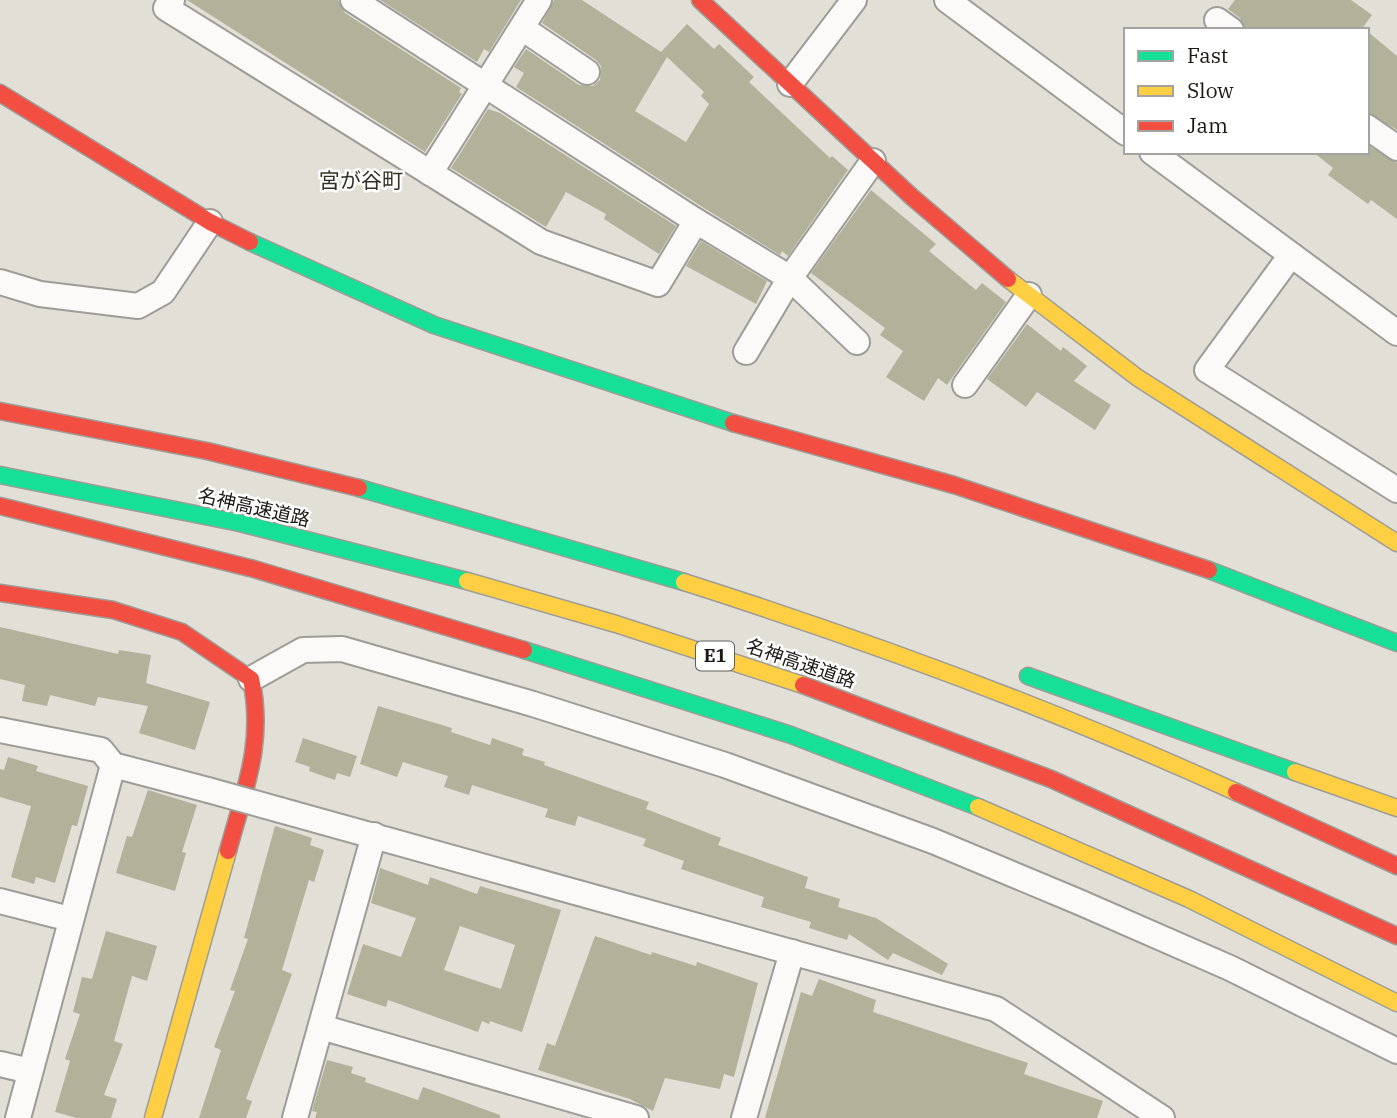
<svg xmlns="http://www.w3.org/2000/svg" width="1397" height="1118" font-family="'IBM Plex Serif','Noto Sans JP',serif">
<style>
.building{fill:#b2b19a;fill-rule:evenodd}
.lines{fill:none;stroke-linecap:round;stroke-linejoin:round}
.street-casing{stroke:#9e9c97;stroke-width:28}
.fast-casing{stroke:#9e9c97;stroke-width:19}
.slow-casing{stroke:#9e9c97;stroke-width:19}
.jam-casing{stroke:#9e9c97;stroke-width:19}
.street{stroke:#fbfaf9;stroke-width:24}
.fast{stroke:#16e098;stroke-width:16}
.slow{stroke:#ffcf43;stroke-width:16}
.jam{stroke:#f24e42;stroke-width:16}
.street-bridge-casing{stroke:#9e9c97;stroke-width:28;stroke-linecap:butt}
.street-bridge{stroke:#fbfaf9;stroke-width:24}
.labels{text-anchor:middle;stroke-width:5;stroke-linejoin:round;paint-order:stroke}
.shield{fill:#fff;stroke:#5f5e5b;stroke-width:2}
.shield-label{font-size:18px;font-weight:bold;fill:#1b1915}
.street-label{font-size:19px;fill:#1b1915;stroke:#fff}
.neighbourhood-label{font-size:21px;fill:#343025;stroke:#fff}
</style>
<rect width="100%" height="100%" fill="#e2dfd7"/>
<g class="building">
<path d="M187,0H338L345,13L461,88L459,92L462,94L425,152Z"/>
<path d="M380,0H521L489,52L484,49L477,62Z"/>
<path d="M554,0H582L664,54L661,52L687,24L714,49L719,44L754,77L749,82L830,158L832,156L848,170L788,256L782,251L780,255L704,208L516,87L524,73L514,67L526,49L579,85L593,86L600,80L601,66L596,60L542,23ZM667,57L704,92L701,96L709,104L686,142L635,111Z"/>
<path d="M1235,0H1351L1372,15L1361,30H1246L1240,18L1228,9Z"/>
<path d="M1367,31L1397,56V130L1367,112Z"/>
<path d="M488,109L500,113L676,226L659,254L604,219L606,214L566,192L546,227L451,168Z"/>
<path d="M1367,145L1397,163V219L1371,200L1368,204L1328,175L1333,168L1313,152H1367Z"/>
<path d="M871,190L936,244L929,251L976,290L982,283L1006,302L947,385L938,378L924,401L886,377L903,351L880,335L885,328L811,273Z"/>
<path d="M701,241L767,281L756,304L686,266Z"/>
<path d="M1027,324L1061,351L1063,347L1087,366L1074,381L1111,405L1095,430L1037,392L1026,407L987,379Z"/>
<path d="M0,627L118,654L119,650L151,655L146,683L210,702L195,750L139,733L148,706L98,697L95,706L50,695L47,706L22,701L25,685L0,679Z"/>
<path d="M378,706L452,728L451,732L490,745L492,738L524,749L522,755L545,762L544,765L649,802L646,809L721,838L718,845L808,877L805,888L840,899L838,907L876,918L948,964L942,975L893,953L888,960L849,934L847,940L809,928L811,922L761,907L764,897L681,869L684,861L643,846L646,839L578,816L575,826L545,817L548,809L472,785L469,795L444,787L448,776L403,762L397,777L360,764Z"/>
<path d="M303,738L357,756L350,777L337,773L335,780L309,771L310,767L295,762Z"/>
<path d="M8,757L38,766L36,771L88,786L77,826L72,825L55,883L36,877L34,884L11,877L31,806L0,797V769L4,770Z"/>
<path d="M148,790L197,805L182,852L186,853L175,891L116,873L127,836L132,837Z"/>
<path d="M275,826L312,838L310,845L324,850L314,882L309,880L282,970L292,974L246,1099L252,1101L246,1118H199L221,1050L214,1047L235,991L230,990L248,939L244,938Z"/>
<path d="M380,868L428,885L430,877L477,894L480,886L561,910L522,1032L490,1021L489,1024L482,1021L478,1032L388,1000L386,1007L347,994L363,944L401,957L416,918L371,903ZM460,926L515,945L501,989L444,970Z"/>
<path d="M106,931L157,946L147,981L132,976L114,1041L123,1044L104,1095L117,1099L111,1118H77L55,1112L70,1061L65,1059L80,1014L73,1012L82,977L92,979Z"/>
<path d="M595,936L651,955L652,952L696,966L697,962L758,983L734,1077L724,1074L720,1089L665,1078L653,1111L630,1099L538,1070L547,1043L555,1046Z"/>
<path d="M819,979L876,1000L873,1012L1028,1063L1024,1074L1103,1101L1097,1118H765L801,992L812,996Z"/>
<path d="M327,1060L353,1067L351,1073L366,1078L365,1082L418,1100L423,1087L500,1115V1118H315L317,1112L312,1111Z"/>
</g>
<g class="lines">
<g class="street-casing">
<g id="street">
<path d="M172,0L166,8L541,242L658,284L696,221"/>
<path d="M353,0L696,221L790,278L857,342"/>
<path d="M947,0L1126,133"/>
<path d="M1217,20L1231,30"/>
<path d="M522,28L587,72"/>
<path d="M790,84L854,0"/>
<path d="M1367,127L1397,148"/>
<path d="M1152,152L1397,333"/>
<path d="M430,173L539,0"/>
<path d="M1291,255L1207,370L1397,490"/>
<path d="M0,282L40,294L138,306L163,292L210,222"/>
<path d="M746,352L790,278L873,161"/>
<path d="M965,385L1029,295"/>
<path d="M251,679L303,650L342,649L533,704L725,765L933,841L1079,902L1230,968L1397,1051"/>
<path d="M0,730L101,750L113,765L208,790"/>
<path d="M280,810L996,1009L1162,1118"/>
<path d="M0,901L70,919"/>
<path d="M321,1027L636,1118"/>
<path d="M0,1064L30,1071"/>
<path d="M18,1118L113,765"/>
<path d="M295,1118L374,835"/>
<path d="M744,1118L792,952"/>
</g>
</g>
<g class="fast-casing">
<g id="fast">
<path d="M250,242L434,325L733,423"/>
<path d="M0,475L240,523L467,581"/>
<path d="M359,488L684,582"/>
<path d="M1209,570L1397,643"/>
<path d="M524,650L791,735L978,807"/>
<path d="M1028,676L1295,772"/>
</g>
</g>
<g class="slow-casing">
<g id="slow">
<path d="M1008,279L1138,378L1397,543"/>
<path d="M467,581L616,624L803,685"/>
<path d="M684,582C872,642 1056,710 1236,792"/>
<path d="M1295,772L1397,808"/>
<path d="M978,807L1189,899L1397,1003"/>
<path d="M153,1118L228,851"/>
</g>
</g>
<g class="jam-casing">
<g id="jam">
<path d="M700,0L912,197L1008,279"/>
<path d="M0,93L210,222L250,242"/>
<path d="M0,411L207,451L359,488"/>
<path d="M733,423L954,485L1209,570"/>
<path d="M0,506L254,569L524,650"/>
<path d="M0,593L113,610L182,632L251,679C265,743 244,791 228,851"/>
<path d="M803,685L1051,779L1397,936"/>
<path d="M1236,792L1397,866"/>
</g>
</g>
<use href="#street" class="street"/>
<use href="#fast" class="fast"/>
<use href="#slow" class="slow"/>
<use href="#jam" class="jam"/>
<g class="street-bridge-casing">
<path id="street-bridge" d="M208,790L280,810"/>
</g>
<use href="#street-bridge" class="street-bridge"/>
</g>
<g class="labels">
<rect class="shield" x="696" y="641.5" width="38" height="29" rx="5"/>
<g class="shield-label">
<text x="715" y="662">E1</text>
</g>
<g class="street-label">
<text transform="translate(254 507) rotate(13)" y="7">名神高速道路</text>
<text transform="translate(801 663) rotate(19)" y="7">名神高速道路</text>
</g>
<g class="neighbourhood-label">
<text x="361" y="188">宮が谷町</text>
</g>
</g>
<rect x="1124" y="28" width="245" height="126" fill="#ffffff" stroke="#a4a3a1" stroke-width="2"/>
<rect x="1138" y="51" width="35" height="10" fill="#16e098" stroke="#a4a3a1" stroke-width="2"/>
<text x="1187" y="63" font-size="21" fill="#1b1915">Fast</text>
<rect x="1138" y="86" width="35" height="10" fill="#ffcf43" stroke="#a4a3a1" stroke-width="2"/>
<text x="1187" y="98" font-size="21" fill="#1b1915">Slow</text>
<rect x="1138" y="121" width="35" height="10" fill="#f24e42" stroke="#a4a3a1" stroke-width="2"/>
<text x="1187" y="133" font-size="21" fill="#1b1915">Jam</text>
</svg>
